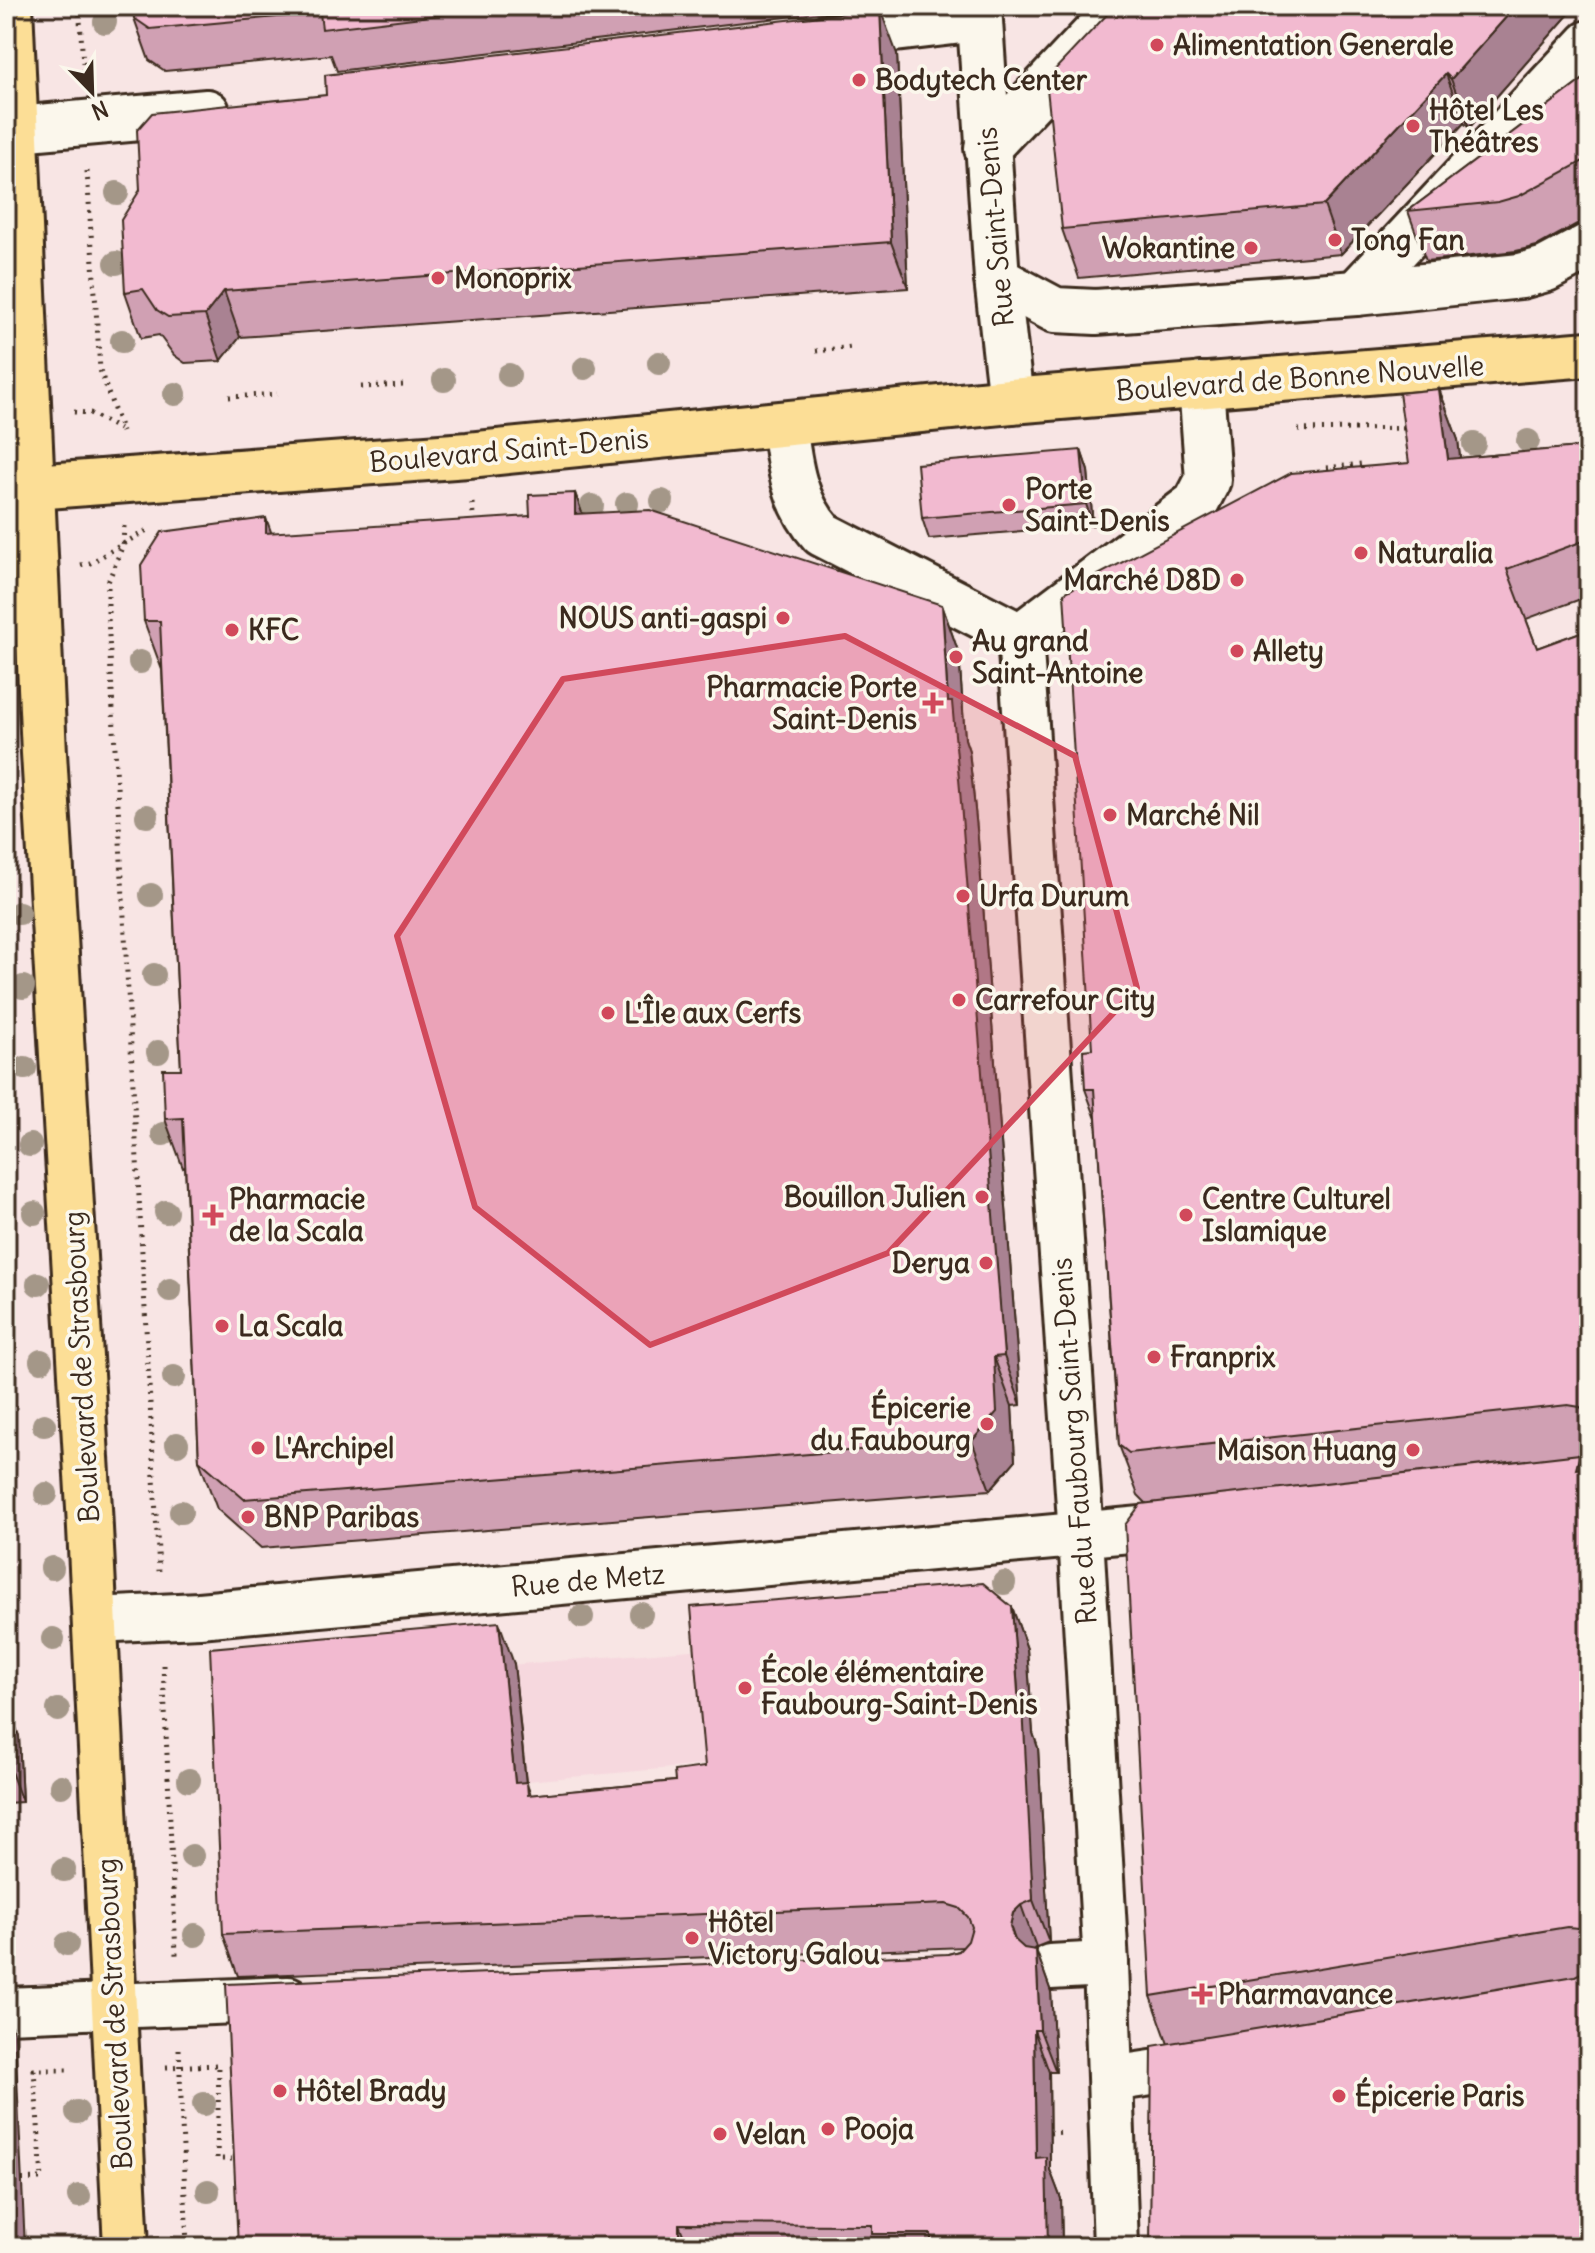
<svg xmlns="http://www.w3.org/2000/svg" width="1595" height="2253" font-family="Delius,sans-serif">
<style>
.built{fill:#f6d8de}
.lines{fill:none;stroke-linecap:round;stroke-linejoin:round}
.minor-casing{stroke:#3b2a1e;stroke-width:50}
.major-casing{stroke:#3b2a1e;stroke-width:50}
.path{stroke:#3b2a1e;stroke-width:5;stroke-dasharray:2 6;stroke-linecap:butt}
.minor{stroke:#fbf7ec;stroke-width:44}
.major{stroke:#fcde96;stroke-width:44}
.tree{fill:#a49788}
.wall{fill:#d0a0b3;stroke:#3b2a1e;stroke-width:2}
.shaded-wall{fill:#a98292;stroke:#3b2a1e;stroke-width:2}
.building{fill:#f2bad0;stroke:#3b2a1e;stroke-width:2}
.marked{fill:#d1495b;fill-opacity:0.2;stroke:#d1495b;stroke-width:6;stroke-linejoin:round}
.poi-dot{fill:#d1495b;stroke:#fbf7ec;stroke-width:3}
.labels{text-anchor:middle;stroke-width:7;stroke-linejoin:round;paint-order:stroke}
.poi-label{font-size:28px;font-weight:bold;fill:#3b2a1e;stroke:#fbf7ec;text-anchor:start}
.street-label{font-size:28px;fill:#3b2a1e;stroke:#fbf7ec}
</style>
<rect width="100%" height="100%" fill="#f8e5e4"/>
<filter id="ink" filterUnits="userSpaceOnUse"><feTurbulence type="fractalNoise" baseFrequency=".0125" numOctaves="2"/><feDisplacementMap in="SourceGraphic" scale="16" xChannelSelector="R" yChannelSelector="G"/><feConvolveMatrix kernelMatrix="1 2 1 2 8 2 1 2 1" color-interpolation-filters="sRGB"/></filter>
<g filter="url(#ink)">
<path class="built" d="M874,1635L716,1764L472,1786L458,1669Z"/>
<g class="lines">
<g class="minor-casing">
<g id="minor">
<path d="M979,6L997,279L1011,401"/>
<path d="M827,37L979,19"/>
<path d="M6,130L207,112"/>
<path d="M987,148L1121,6"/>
<path d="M997,279L1055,310L1096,312L1356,293L1521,276L1546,269L1589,246"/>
<path d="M1356,293L1589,43"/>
<path d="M784,424C789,465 794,503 822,534L1020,636"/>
<path d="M1020,636L1081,1536L1106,1964L1116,2247"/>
<path d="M1020,636L1196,503L1208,480L1201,385"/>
<path d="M95,1620L199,1615L1185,1525"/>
<path d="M1050,1967L1106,1964"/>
<path d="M6,2010L288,1999"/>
<path d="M1111,2079L1212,2064"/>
</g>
</g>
<g class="major-casing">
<g id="major">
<path d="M10,6L44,753L89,1508L126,2247"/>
<path d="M6,489L468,455L1011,401L1589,354"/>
</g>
</g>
<g class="path">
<path d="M79,6L84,77"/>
<path d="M87,171L100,370L122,432"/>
<path d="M816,351L853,347"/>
<path d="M361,387L404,385"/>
<path d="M229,397L277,394"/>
<path d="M74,412L90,413L119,429"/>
<path d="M1298,430L1408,428"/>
<path d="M1327,468L1361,464"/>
<path d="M472,503L474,525"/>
<path d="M124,526L123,545L108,582V617L159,1571"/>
<path d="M81,565L90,563L149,529"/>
<path d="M163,1665L176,1955"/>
<path d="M179,2049L187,2247"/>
<path d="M166,2067L219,2065L217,2159H239"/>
<path d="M1050,2133L1064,2132"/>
<path d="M6,2180L42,2179L34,2070H72"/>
</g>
<use href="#minor" class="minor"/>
<use href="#major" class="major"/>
</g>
<g class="tree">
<circle cx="105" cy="22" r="12"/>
<circle cx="117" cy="193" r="12"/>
<circle cx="116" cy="263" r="12"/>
<circle cx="122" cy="341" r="12"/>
<circle cx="659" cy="363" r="12"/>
<circle cx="585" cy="368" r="12"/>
<circle cx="509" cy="375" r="12"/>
<circle cx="444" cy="380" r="12"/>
<circle cx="175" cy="394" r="12"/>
<circle cx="1528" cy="441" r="12"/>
<circle cx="1474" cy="444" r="12"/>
<circle cx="662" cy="501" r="12"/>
<circle cx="627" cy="504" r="12"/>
<circle cx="592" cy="506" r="12"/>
<circle cx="140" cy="662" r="12"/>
<circle cx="147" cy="816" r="12"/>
<circle cx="151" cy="895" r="12"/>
<circle cx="19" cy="913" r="12"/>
<circle cx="154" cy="975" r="12"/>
<circle cx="23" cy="987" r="12"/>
<circle cx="158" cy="1052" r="12"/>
<circle cx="25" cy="1068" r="12"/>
<circle cx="163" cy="1134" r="12"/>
<circle cx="30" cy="1145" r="12"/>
<circle cx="166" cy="1212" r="12"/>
<circle cx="34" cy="1213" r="12"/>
<circle cx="38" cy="1284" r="12"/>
<circle cx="170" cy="1290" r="12"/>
<circle cx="41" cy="1361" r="12"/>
<circle cx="174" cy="1377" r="12"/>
<circle cx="44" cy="1425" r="12"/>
<circle cx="177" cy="1444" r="12"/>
<circle cx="46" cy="1494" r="12"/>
<circle cx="181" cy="1512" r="12"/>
<circle cx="52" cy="1568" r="12"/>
<circle cx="1004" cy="1583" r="12"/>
<circle cx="641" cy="1614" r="12"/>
<circle cx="582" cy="1617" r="12"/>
<circle cx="53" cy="1639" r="12"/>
<circle cx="58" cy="1710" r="12"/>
<circle cx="189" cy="1780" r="12"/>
<circle cx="61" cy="1786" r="12"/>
<circle cx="192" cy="1856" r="12"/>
<circle cx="64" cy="1870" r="12"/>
<circle cx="195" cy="1935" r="12"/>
<circle cx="67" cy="1944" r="12"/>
<circle cx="204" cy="2104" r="12"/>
<circle cx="77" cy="2112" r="12"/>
<circle cx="208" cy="2191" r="12"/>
<circle cx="79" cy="2196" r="12"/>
</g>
<g class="wall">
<path d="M133,6H877L337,71L331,55L165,71L149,60L134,18Z"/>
<path d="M1115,6H1566L1569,14L1469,128L1464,123L1341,254L1079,278L1062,229Z"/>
<path d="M897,54L908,288L240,337L221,361L185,363L174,355L159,335L141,338L125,292Z"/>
<path d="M1589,75V217L1537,246L1516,251L1426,261L1408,211Z"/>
<path d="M1439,389L1458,440L1460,458L1589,446V596L1526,619L1537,648L1589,629V1456H1580L1585,1468L1589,1467V2247L1168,2044L1151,1996L1147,1504L1138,1495L1119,1445L1096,1119L1085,1089L1092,1049L1409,463Z"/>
<path d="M1081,450L1088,471L1093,525L929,539L922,518Z"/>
<path d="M575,493L582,513L942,605L959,654L965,739L969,751L978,839L1021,1405L1012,1406L1015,1461L990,1490L261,1548L217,1509L199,1460L185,1167L183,1168L165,1119L181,1069L162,670L144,621L530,516Z"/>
<path d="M1012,1607L1027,1649L1033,1733L1038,1748L1049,1942L1036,1947L1033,1950H1036L1051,1992L1056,2072H1049L1050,2170L1061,2199L1062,2247H238L948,1954L959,1951L963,1947L238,1976L223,1934L514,1664L526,1782L531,1795L675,1781L705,1767Z"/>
<path d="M6,1702L19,1736L22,1802L6,1803Z"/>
<path d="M6,1858L12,1985L6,1986Z"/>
</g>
<g class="shaded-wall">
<path d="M1516,6H1566L1569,14L1469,128L1451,79Z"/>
<path d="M880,9L897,54L908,288L891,242Z"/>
<path d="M1446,74L1464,123L1341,254L1324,205Z"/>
<path d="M224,291L240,337L221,361L205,315Z"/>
<path d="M1439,389L1458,440L1466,509L1448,459Z"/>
<path d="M1081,450L1088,471L1093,525L1086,504Z"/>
<path d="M575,493L592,542L575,514Z"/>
<path d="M266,518L284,567L266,533Z"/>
<path d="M942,605L959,654L965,739L969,751L978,839L1021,1405L1004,1356L948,702Z"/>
<path d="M994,1357L1012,1406L1015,1461L990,1490L972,1441Z"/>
<path d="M1580,1454L1589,1479L1576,1469Z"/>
<path d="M1012,1607L1027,1649L1033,1733L1038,1748L1049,1942L1033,1900Z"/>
<path d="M499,1622L514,1664L530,1825L515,1783Z"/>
<path d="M6,1702L19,1736L22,1802L6,1758Z"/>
<path d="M6,1858L12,1985L6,1968Z"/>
<path d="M1021,1905L1036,1947L1028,1955L1025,1968L1010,1926L1013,1913Z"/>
<path d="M1036,1950L1051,1992L1056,2072L1040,2030Z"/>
<path d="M6,2011L15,2035L25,2247H9L6,2192Z"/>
<path d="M1034,2030L1049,2072L1050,2170L1061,2199L1062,2247H1048L1036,2158Z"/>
<path d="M679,2224L688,2247H679Z"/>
</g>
<g class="building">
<path d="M133,6H514L322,29L320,13L150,29L134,18Z"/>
<path d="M1115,6H1516L1451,79L1446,74L1324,205L1062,229L1046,79Z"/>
<path d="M880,9L891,242L224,291L205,315L168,317L157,310L143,289L125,292L121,220L140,190L137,130L152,113L326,95L325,75Z"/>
<path d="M1589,75V158L1519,196L1498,202L1408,211Z"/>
<path d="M1439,389L1448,459L1589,446V539L1507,569L1537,648L1589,629V1413L1580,1407L1568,1405L1129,1453L1119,1445L1118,1428L1094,1089H1085L1083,1050L1092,1049L1064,593L1291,473L1409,463L1399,393Z"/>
<path d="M1081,450L1086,504L922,518L917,464Z"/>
<path d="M575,493V514L650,510L942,605L948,702H952L960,790L1004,1356L994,1357L997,1412L972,1441L244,1499L199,1460L183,1118L165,1119L163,1069H181L160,621H144L141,565L162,532L266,518V533L530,516L529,495Z"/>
<path d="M1580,1454L1576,1469L1589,1467V1934L1579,1928L1567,1927L1151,1996L1125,1525L1141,1504Z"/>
<path d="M983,1583L1012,1607L1019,1706H1023L1033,1900L1021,1905L1013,1913L1010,1926L1014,1939L1024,1948L1036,1950L1040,2030H1034L1036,2158L1046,2157L1048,2247H931V2234H872V2225L679,2224V2247H238L226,1984L948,1954L959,1951L968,1941L972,1927L968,1917L959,1908L946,1904L223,1934L210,1648L499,1622L515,1783L527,1782L528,1795L675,1781L674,1771L705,1767L691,1607Z"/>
<path d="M1589,1969V2247H1150L1152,2046L1575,1976Z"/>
<path d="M6,2192L9,2247H6Z"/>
</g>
</g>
<path class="marked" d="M845,636L1075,756L1137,988L888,1253L650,1345L475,1207L397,936L563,679Z"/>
<g class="poi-dot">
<circle cx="1157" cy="45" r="8"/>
<circle cx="859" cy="80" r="8"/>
<circle cx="1413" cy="126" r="8"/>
<circle cx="1335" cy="240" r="8"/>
<circle cx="1251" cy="248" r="8"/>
<circle cx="438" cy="278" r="8"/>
<circle cx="1009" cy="505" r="8"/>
<circle cx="1361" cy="553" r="8"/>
<circle cx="1237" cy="580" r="8"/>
<circle cx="783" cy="618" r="8"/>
<circle cx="232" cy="630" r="8"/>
<circle cx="1237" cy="651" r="8"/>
<circle cx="956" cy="657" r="8"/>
<path d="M929 691h8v8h8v8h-8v8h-8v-8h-8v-8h8z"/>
<circle cx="1110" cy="815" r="8"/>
<circle cx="963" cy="896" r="8"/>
<circle cx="959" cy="1000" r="8"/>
<circle cx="608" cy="1013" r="8"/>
<circle cx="982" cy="1197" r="8"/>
<path d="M209 1203h8v8h8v8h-8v8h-8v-8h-8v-8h8z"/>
<circle cx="1186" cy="1215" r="8"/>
<circle cx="986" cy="1263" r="8"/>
<circle cx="222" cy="1326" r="8"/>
<circle cx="1154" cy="1357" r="8"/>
<circle cx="987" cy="1424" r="8"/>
<circle cx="258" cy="1448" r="8"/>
<circle cx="1413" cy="1450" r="8"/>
<circle cx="248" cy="1517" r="8"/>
<circle cx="745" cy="1688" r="8"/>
<circle cx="692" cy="1938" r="8"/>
<path d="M1198 1982h8v8h8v8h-8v8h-8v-8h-8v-8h8z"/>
<circle cx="280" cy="2091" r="8"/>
<circle cx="1339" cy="2096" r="8"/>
<circle cx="828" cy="2129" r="8"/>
<circle cx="720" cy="2134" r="8"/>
</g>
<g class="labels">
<g class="poi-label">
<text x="1173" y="55">Alimentation Generale</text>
<text x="875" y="90">Bodytech Center</text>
<text x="1429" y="120">Hôtel Les<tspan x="1429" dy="32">Théâtres</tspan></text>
<text x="1351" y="250">Tong Fan</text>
<text x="1235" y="258" text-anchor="end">Wokantine</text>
<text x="454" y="288">Monoprix</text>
<text x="1025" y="499">Porte<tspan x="1025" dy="32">Saint-Denis</tspan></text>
<text x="1377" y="563">Naturalia</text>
<text x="1221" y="590" text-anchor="end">Marché D8D</text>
<text x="767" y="628" text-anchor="end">NOUS anti-gaspi</text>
<text x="248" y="640">KFC</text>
<text x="972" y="651">Au grand<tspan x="972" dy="32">Saint-Antoine</tspan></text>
<text x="1253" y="661">Allety</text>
<text x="917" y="697" text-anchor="end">Pharmacie Porte<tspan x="917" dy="32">Saint-Denis</tspan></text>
<text x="1126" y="825">Marché Nil</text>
<text x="979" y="906">Urfa Durum</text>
<text x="975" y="1010">Carrefour City</text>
<text x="624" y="1023">L'Île aux Cerfs</text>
<text x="966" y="1207" text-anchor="end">Bouillon Julien</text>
<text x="229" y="1209">Pharmacie<tspan x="229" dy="32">de la Scala</tspan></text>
<text x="1202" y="1209">Centre Culturel<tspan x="1202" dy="32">Islamique</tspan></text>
<text x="970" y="1273" text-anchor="end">Derya</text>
<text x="238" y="1336">La Scala</text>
<text x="1170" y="1367">Franprix</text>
<text x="971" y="1418" text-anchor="end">Épicerie<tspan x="971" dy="32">du Faubourg</tspan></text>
<text x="274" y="1458">L'Archipel</text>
<text x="1397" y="1460" text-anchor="end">Maison Huang</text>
<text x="264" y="1527">BNP Paribas</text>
<text x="761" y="1682">École élémentaire<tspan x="761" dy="32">Faubourg-Saint-Denis</tspan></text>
<text x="708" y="1932">Hôtel<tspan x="708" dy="32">Victory Galou</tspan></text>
<text x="1218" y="2004">Pharmavance</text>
<text x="296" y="2101">Hôtel Brady</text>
<text x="1355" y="2106">Épicerie Paris</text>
<text x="844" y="2139">Pooja</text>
<text x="736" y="2144">Velan</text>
</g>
<g class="street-label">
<text transform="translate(995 227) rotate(-95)" y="10">Rue Saint-Denis</text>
<text transform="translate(1300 378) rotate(-4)" y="10">Boulevard de Bonne Nouvelle</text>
<text transform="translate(509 450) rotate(-5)" y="10">Boulevard Saint-Denis</text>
<text transform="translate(81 1367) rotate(-93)" y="10">Boulevard de Strasbourg</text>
<text transform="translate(1074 1441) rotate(-94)" y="10">Rue du Faubourg Saint-Denis</text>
<text transform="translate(588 1580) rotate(-5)" y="10">Rue de Metz</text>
<text transform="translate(114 2014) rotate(-93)" y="10">Boulevard de Strasbourg</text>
</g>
</g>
<rect width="1595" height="2253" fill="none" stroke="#fbf7ec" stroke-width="32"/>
<rect x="16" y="16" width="1563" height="2221" fill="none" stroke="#3b2a1e" stroke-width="3" filter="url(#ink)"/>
<g transform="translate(92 92) rotate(157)" stroke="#fbf7ec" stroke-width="6" paint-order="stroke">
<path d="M0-6L14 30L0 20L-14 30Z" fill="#3b2a1e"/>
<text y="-12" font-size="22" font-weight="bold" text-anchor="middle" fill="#3b2a1e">N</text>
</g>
</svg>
